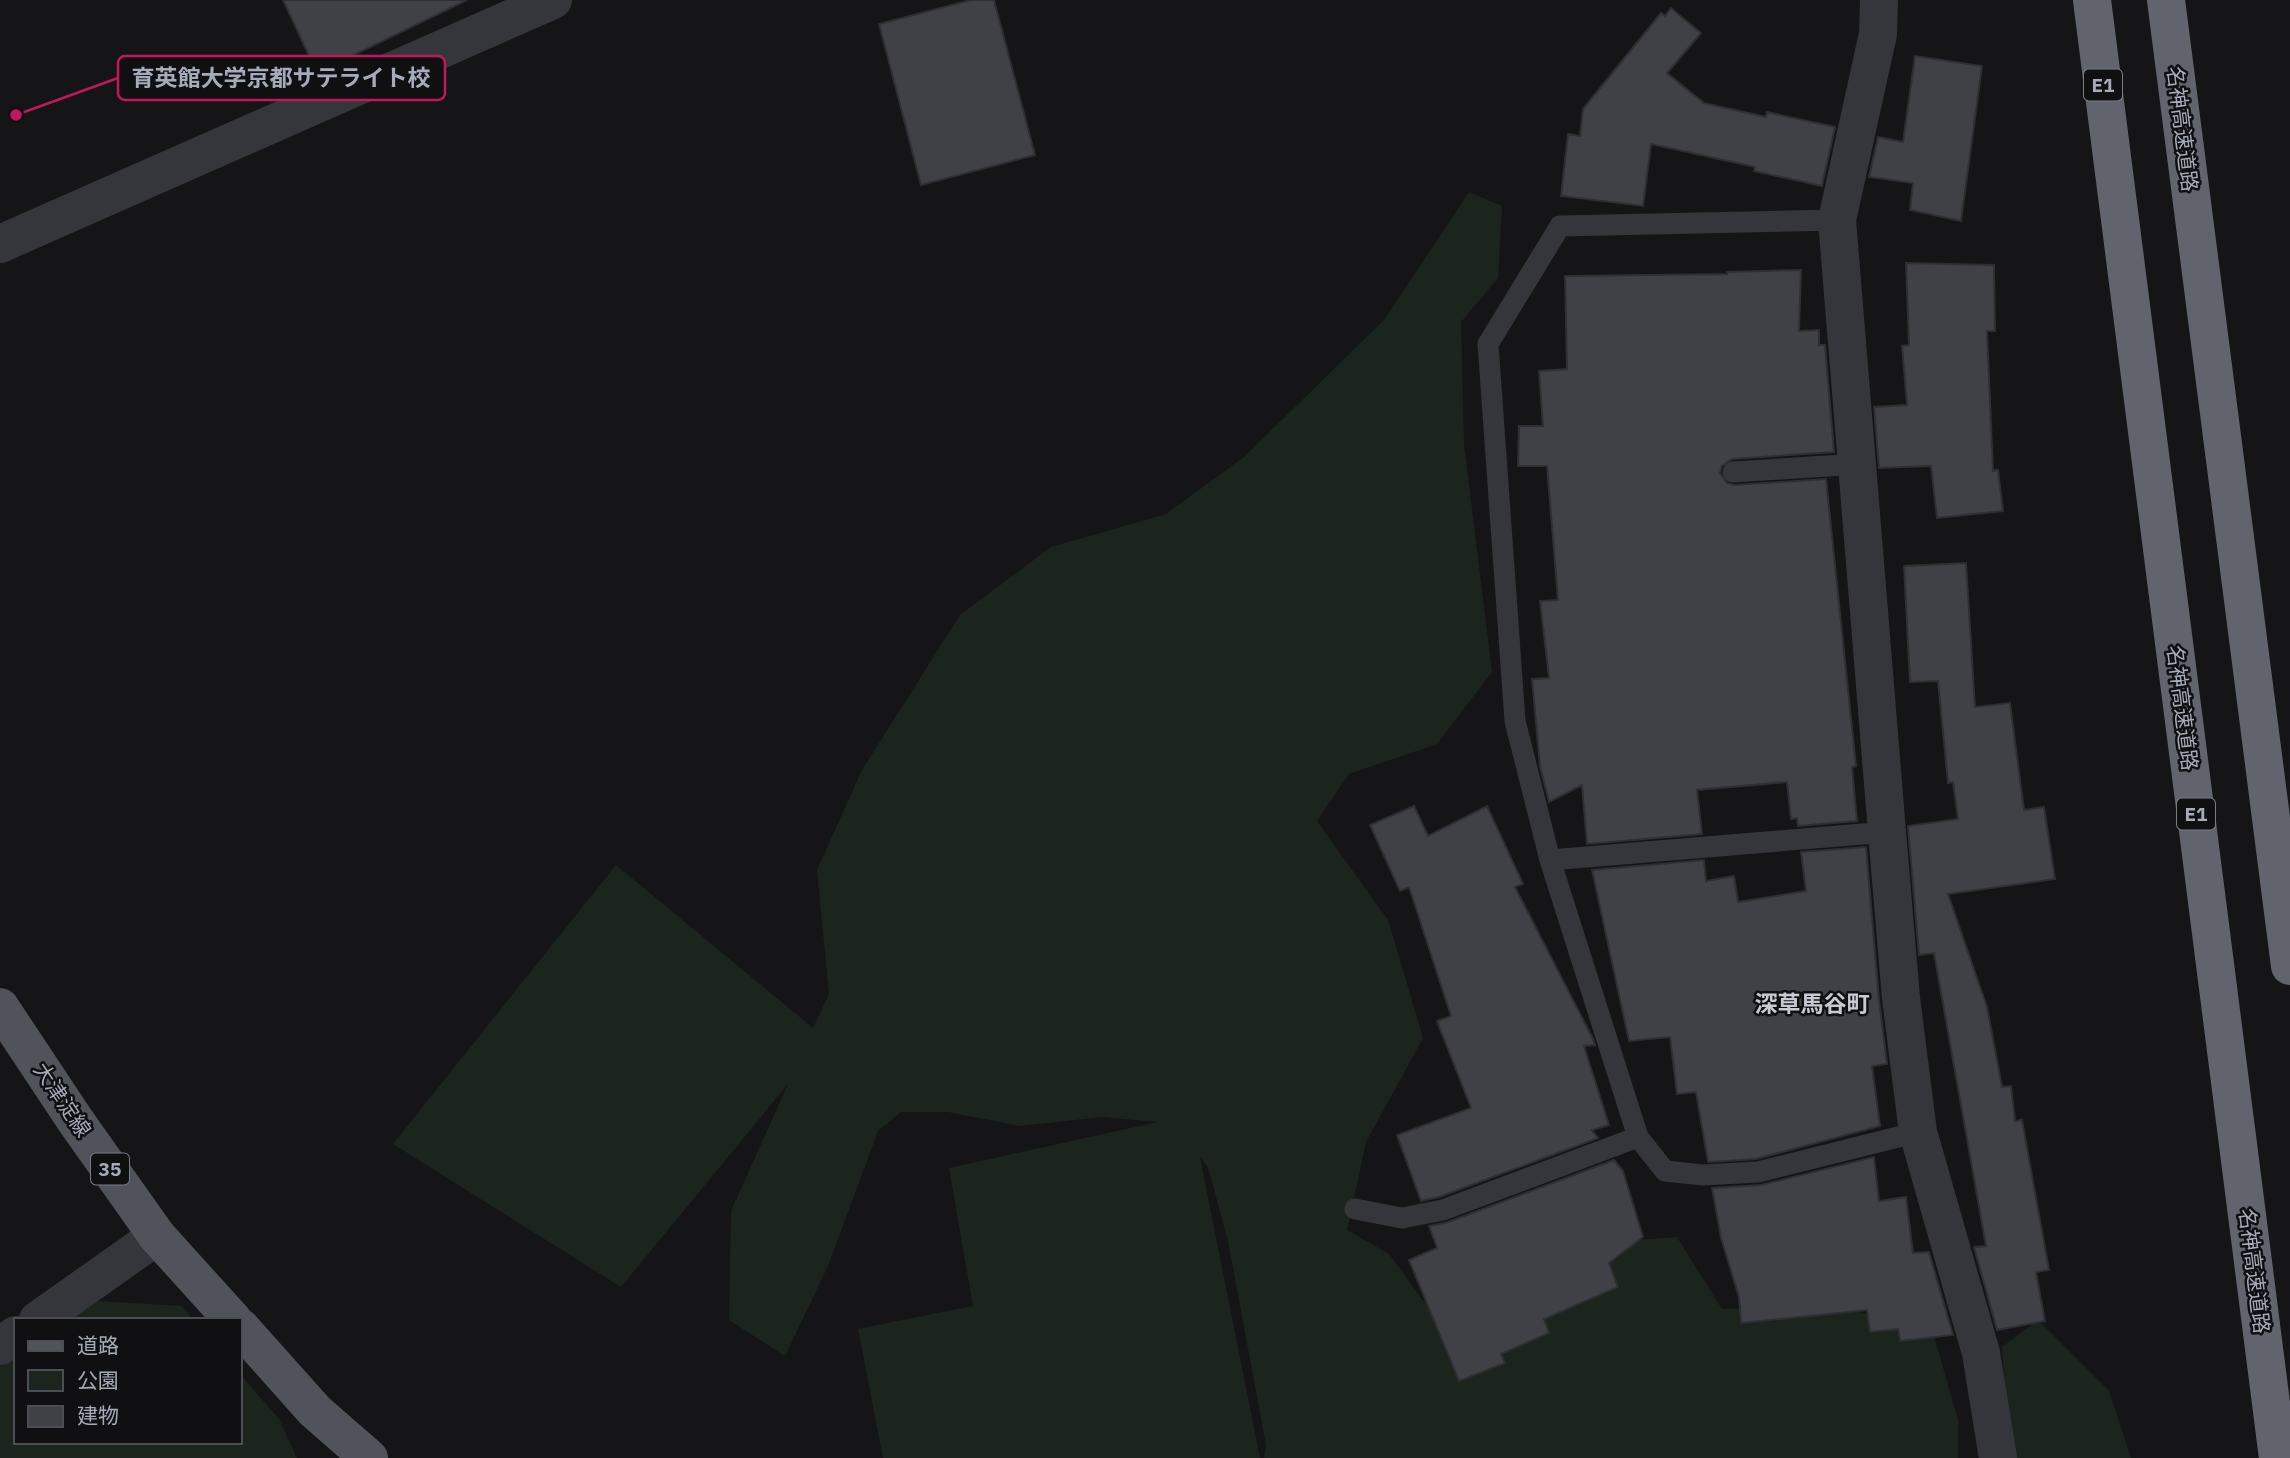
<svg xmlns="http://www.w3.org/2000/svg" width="2290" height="1458" font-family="'IBM Plex Sans','Noto Sans JP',sans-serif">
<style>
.green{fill:#1c251d}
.building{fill:#404147;stroke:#2e2e33;stroke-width:2}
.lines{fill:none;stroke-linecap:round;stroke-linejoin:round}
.lane{stroke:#35363c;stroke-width:21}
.street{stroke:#35363c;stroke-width:38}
.primary{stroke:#51535b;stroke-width:38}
.highway{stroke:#61646d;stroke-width:38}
.labels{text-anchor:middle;stroke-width:5;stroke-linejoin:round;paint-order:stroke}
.shield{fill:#101012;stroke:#787c86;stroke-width:2}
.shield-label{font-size:19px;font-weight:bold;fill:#a5abb8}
.street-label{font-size:21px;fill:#a5abb8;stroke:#101012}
.neighbourhood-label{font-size:23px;font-weight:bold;fill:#c7cad3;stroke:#101012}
.leader{fill:none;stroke:#c2185b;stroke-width:2.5}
.callout-dot{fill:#c2185b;stroke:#101012;stroke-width:2.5}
.callout{fill:#101012;stroke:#c2185b;stroke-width:2.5}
.callout-label{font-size:23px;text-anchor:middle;font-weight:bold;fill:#a5abb8}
</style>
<rect width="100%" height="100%" fill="#151517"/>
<g class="green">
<path d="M1469,192L1502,206L1498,278L1461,322L1464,444L1492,672L1437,744L1349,774L1317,821L1388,920L1423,1038L1366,1142L1347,1230L1389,1254L1436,1318L1593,1243L1677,1237L1722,1309L1844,1307L1934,1336L1958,1420V1458H1264L1266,1445L1228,1241L1208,1167L1200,1157L1260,1458H883L858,1329L973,1306L949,1168L1158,1122L1102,1117L1020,1126L948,1112H901L878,1131L828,1266L785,1356L729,1320L731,1211L788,1084L621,1287L393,1144L616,865L813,1028L829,994L817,870L862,770L960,615L1051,547L1166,514L1244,457L1384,320Z"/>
<path d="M66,1299L182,1306L193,1320H30Z"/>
<path d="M2038,1320L2109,1391L2131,1458H2011L2002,1347Z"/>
<path d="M16,1328V1442H240V1374L279,1419L297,1458H0V1337Z"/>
</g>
<g class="building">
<path d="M283,0H467L317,73Z"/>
<path d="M971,0H994L1035,155L921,185L879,24Z"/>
<path d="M1671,8L1701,33L1667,73L1704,103L1766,117L1767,112L1835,127L1822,186L1754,171L1755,167L1651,144L1643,206L1561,196L1568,134L1580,136L1583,109L1661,13L1665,16Z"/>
<path d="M1915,56L1982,66L1961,221L1910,210L1913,183L1869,177L1878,137L1903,142Z"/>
<path d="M1906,263L1994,265L1995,331H1987L1993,471L1998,470L2003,511L1937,518L1931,466L1879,468L1874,407L1907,405L1902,346L1909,345Z"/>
<path d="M1801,270L1799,331L1819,330V345H1825L1834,452L1732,459L1722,466L1720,473L1727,483L1734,485L1826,479L1856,766L1852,767L1857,821L1798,826L1797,818L1791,819L1787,782L1697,790L1702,834L1587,844L1582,785L1549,802L1540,766L1532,679L1549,678L1540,601L1558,600L1547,466H1518L1519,426H1543L1539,371L1567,369L1565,276L1727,274V272Z"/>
<path d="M1966,563L1975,707L2010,703L2024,810L2044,807L2055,879L1948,894L1987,1007L2002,1087L2011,1086L2015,1121L2022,1120L2049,1270L2036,1272L2045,1321L1997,1330L1974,1247L1986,1246L1934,953L1919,955L1908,826L1958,819L1953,782L1948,783L1938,681L1910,682L1904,566Z"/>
<path d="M1414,806L1428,836L1487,806L1523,884L1515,887L1593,1039L1595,1045L1584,1046L1609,1125L1592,1130L1598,1138L1439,1197L1421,1201L1397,1135L1471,1108L1437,1021L1451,1016L1409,887L1400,891L1370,825Z"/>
<path d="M1866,847L1879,1000L1887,1064L1872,1066L1880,1126L1756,1159L1708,1162L1696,1092L1677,1094L1670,1037L1629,1041L1592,870L1704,860L1706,881L1734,876L1738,902L1806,891L1801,852Z"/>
<path d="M1874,1157L1879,1201L1906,1197L1913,1253L1929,1252L1953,1335L1900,1341L1898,1329L1870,1332L1867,1310L1741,1323L1739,1297L1721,1238L1712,1188L1761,1185Z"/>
<path d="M1614,1160L1623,1171L1643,1237L1609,1263L1618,1287L1544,1319L1549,1333L1501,1354L1505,1363L1459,1381L1409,1260L1437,1248L1429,1226L1448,1222Z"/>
</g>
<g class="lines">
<g class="lane">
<path d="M1837,220L1560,226L1488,344L1515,721L1550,860L1638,1137L1665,1171L1703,1175L1758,1172L1918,1132"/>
<path d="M1733,472L1859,464"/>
<path d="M1550,860L1887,832"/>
<path d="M1355,1209L1402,1218L1443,1210L1638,1137"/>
</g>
<g class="street">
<path d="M1879,0L1878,34L1837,220L1887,832L1901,998L1918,1132L1981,1353L1998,1458"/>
<path d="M0,244L553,0"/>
<path d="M38,1320L157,1236"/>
<path d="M0,1346L16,1335"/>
</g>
<g class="primary">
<path d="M0,1007L75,1120L157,1236L233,1320"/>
<path d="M240,1327L315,1411L369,1458"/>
</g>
<g class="highway">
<path d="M2092,0L2278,1458"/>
<path d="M2166,0L2290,966"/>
</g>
</g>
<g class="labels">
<g class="shield">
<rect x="2084" y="69.5" width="38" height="31" rx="5"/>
<rect x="2177" y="798.5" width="38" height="31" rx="5"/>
<rect x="91" y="1153.5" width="38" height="31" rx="5"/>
</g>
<g class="shield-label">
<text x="2103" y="92">E1</text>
<text x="2196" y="821">E1</text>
<text x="110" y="1176">35</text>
</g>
<g class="street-label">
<text transform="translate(2182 129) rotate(83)" y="7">名神高速道路</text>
<text transform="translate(2182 708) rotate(83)" y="7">名神高速道路</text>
<text transform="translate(62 1100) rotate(56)" y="7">大津淀線</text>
<text transform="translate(2254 1271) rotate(83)" y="7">名神高速道路</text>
</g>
<g class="neighbourhood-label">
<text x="1812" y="1012">深草馬谷町</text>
</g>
</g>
<path class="leader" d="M16 115L118 78"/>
<circle class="callout-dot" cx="16" cy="115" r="7"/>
<rect class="callout" x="118" y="56" width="327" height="44" rx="7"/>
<g class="callout-label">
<text x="281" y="86">育英館大学京都サテライト校</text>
</g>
<rect x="14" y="1318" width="228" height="126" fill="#101012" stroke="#4c4e54" stroke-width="2"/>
<rect x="28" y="1341" width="35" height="10" fill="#51535b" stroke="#4c4e54" stroke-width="2"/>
<text x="77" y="1353" font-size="21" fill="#a5abb8">道路</text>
<rect x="28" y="1370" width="35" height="21" fill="#1c251d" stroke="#4c4e54" stroke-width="2"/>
<text x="77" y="1388" font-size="21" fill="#a5abb8">公園</text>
<rect x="28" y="1406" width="35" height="21" fill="#404147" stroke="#4c4e54" stroke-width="2"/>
<text x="77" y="1423" font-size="21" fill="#a5abb8">建物</text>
</svg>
